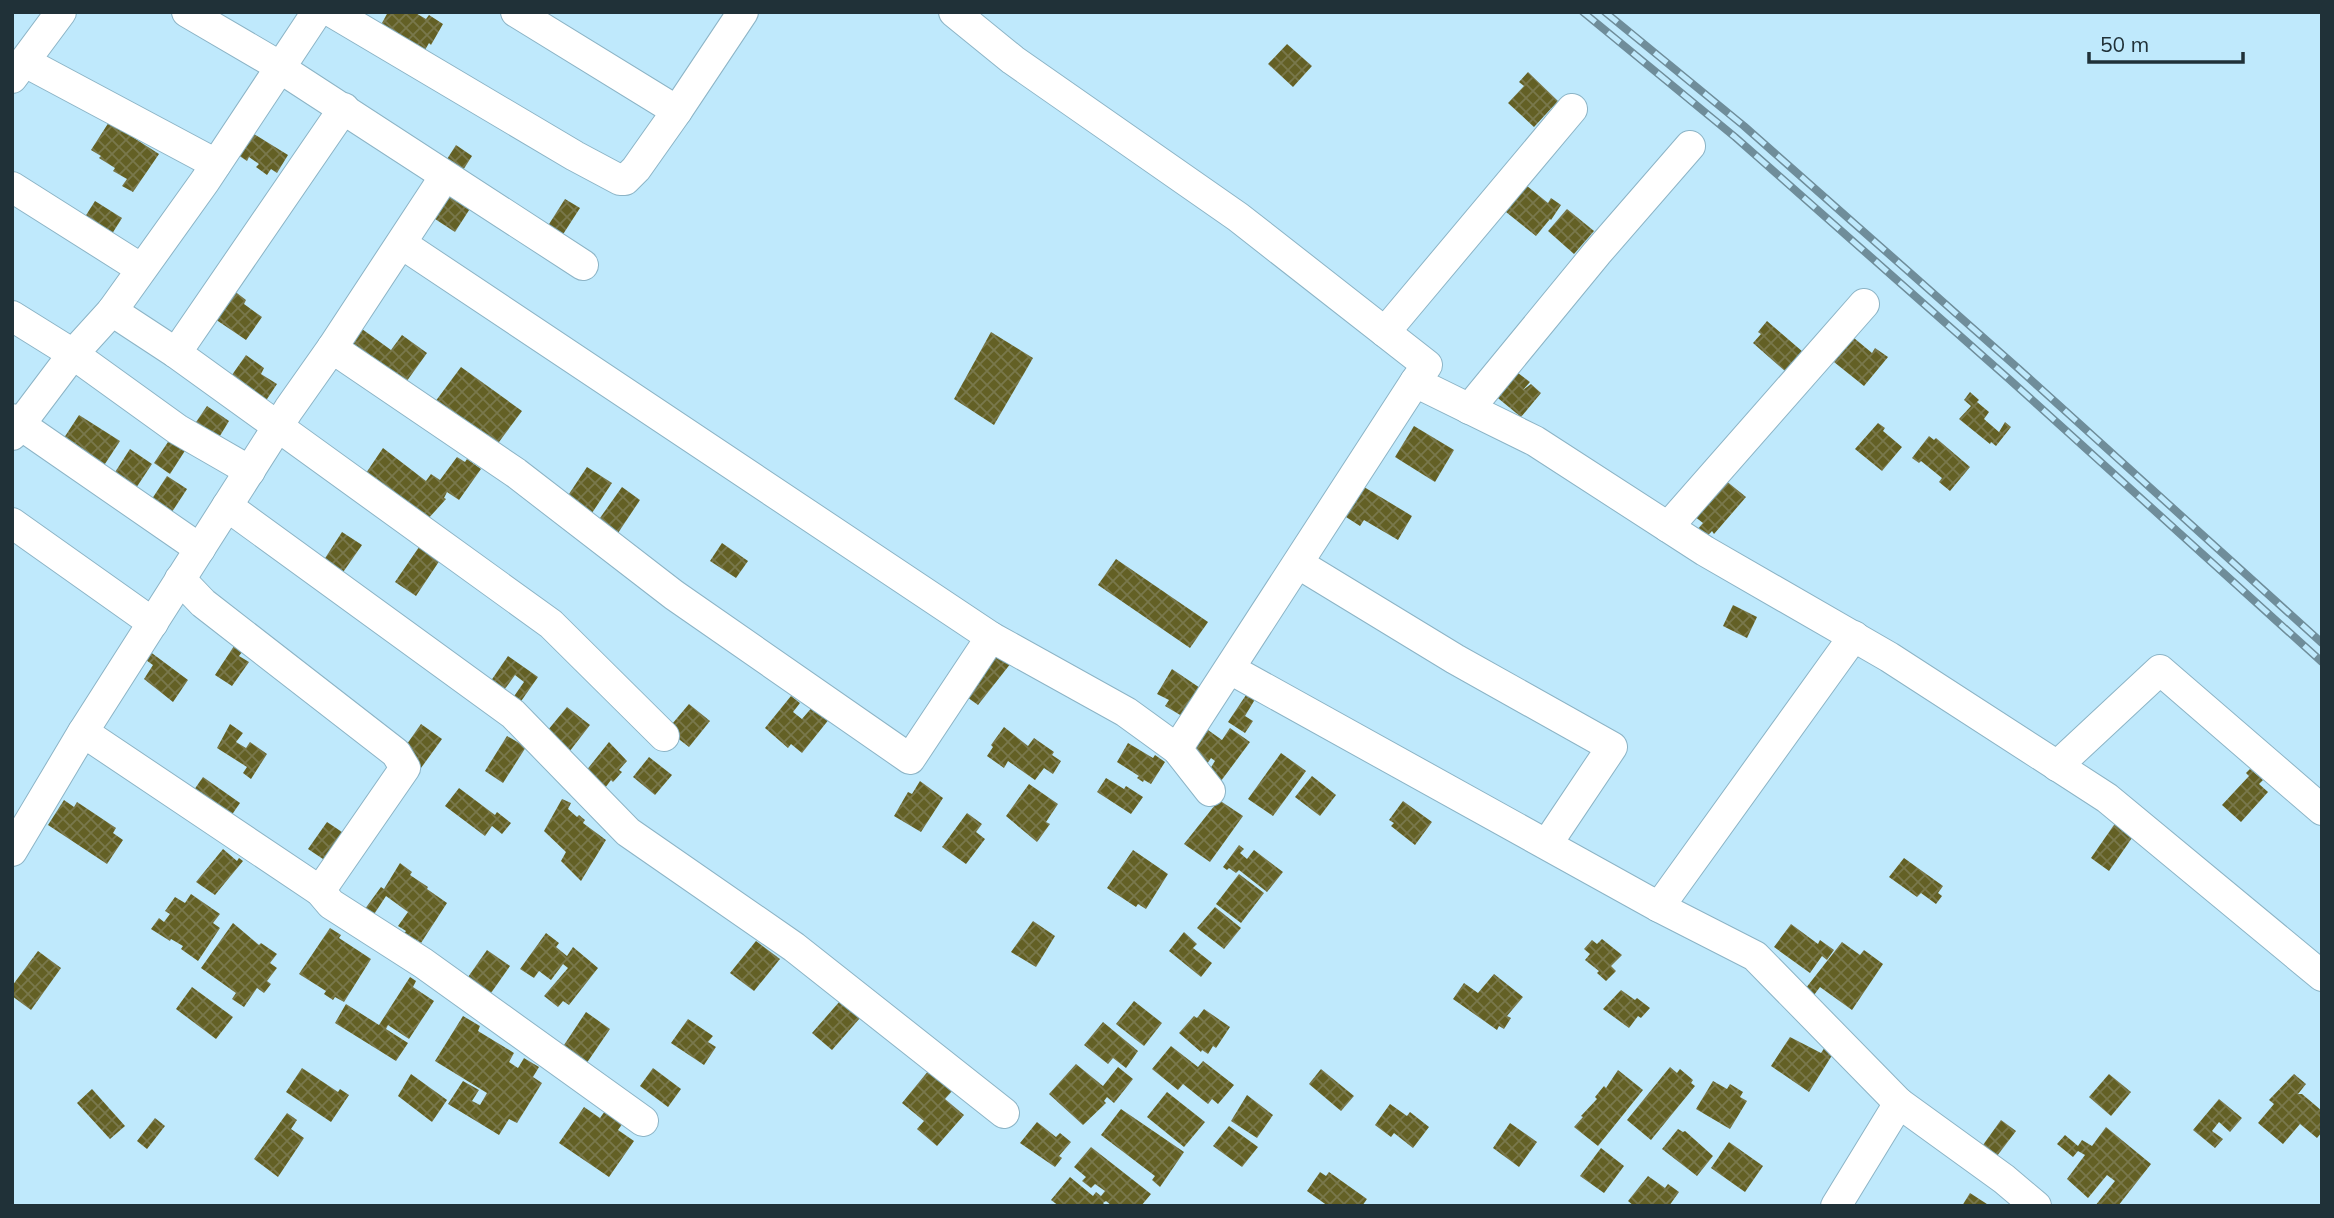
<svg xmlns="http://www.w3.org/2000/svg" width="2334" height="1218" font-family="Mulish,sans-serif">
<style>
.building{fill:url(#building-cross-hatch)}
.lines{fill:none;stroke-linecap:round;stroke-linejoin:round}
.minor-casing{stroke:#8cb4c6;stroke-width:32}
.minor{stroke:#fff;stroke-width:30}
.rail-casing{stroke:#6f8d9a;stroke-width:8}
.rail{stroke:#bfe9fc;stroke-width:5;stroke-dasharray:16;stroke-linecap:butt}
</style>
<defs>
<pattern id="building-cross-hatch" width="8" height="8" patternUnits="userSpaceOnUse" patternTransform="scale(1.75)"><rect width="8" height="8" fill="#636025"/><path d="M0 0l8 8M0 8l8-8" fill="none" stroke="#79784c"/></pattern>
</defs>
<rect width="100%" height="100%" fill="#bfe9fc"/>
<g class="building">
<path d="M388,12H414L426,19L429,15L443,24L431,45L429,43L421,57L377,32Z"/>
<path d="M1287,44L1312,66L1293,87L1268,64Z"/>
<path d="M1528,72L1558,101L1534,127L1508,103L1524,86L1519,82Z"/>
<path d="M109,122L159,154L133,192L122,186L127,179L113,171L115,168L99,158L101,156L91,150Z"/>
<path d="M249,131L288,155L277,173L271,169L267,175L256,167L259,164L249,157L247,161L235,153Z"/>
<path d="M456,145L472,156L458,178L442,167Z"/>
<path d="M1522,182L1548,203L1551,198L1561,205L1551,220L1550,219L1536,236L1501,208Z"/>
<path d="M449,190L473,204L455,232L432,217Z"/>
<path d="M565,199L580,208L558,242L544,232Z"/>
<path d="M95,201L122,218L105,245L78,228Z"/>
<path d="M1567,209L1594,231L1574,254L1548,231Z"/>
<path d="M233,290L246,300L244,304L262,317L246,340L212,317Z"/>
<path d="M1767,321L1803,352L1785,371L1753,343L1761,334L1758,332Z"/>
<path d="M362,329L391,350L402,335L427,353L404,385L344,354Z"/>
<path d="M991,332L1033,358L994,425L954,399Z"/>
<path d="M1854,338L1872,353L1875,348L1888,357L1864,386L1834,362Z"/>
<path d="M246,355L264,368L261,374L277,384L263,405L227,382Z"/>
<path d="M461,367L522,411L493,450L432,406Z"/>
<path d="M1518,373L1530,382L1523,390L1531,384L1541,393L1521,417L1493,394Z"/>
<path d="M1970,392L1979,400L1977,402L1989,412L1984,419L1999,432L2005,422L2011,427L1996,446L1991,442L1990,444L1959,419L1971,406L1964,400Z"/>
<path d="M207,406L229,421L215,444L192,428Z"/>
<path d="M79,415L120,441L99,473L58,447Z"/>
<path d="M1878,423L1885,428L1883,431L1902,447L1882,471L1855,449Z"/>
<path d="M1414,426L1454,450L1435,482L1395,457Z"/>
<path d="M172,436L188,446L170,474L154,463Z"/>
<path d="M1929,436L1934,440L1936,438L1970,467L1950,491L1939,482L1942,478L1921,461L1919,463L1912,458Z"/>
<path d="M383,448L426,481L431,474L440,480L457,457L465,462L467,459L481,469L459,500L447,492L444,498L446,499L427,520L362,479Z"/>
<path d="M130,449L152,464L132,494L110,480Z"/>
<path d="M587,467L612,483L590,516L565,500Z"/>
<path d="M167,476L187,489L168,518L148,505Z"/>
<path d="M1725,480L1746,497L1714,534L1712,531L1705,539L1696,531L1703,523L1694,516Z"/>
<path d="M622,487L640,500L616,536L595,525Z"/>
<path d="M1364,487L1412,516L1398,540L1364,520L1360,526L1346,517Z"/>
<path d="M342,532L362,545L339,578L320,566Z"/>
<path d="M722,543L748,561L736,578L710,561Z"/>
<path d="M419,547L432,556L442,557L416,596L395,582Z"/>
<path d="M1116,559L1208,622L1190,648L1098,585Z"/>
<path d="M1733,605L1757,617L1747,638L1723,626Z"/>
<path d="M234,646L242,652L239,656L249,662L232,686L215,675Z"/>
<path d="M996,648L1011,663L978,705L960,692Z"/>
<path d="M149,651L188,680L173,702L144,679L153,665L143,658Z"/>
<path d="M508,656L538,677L517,707L510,702L524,682L515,675L499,697L486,688Z"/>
<path d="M1172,669L1203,690L1187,719L1165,706L1169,700L1157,694Z"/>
<path d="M1250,689L1254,701L1245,716L1253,721L1245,733L1228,722Z"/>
<path d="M791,696L800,703L793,712L802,719L814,705L830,718L802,753L791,744L788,748L765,728Z"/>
<path d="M689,704L710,721L689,747L667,730Z"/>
<path d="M567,707L590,725L566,756L553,747L559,739L548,730Z"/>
<path d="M230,724L243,733L236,742L246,748L250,742L267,754L251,779L243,773L247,767L217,748Z"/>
<path d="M421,724L442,739L421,768L400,754Z"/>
<path d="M1004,727L1028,746L1034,738L1054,752L1052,755L1061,761L1053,774L1044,768L1035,780L1008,761L1004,768L987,756L993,747L991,745Z"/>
<path d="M1230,728L1250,742L1221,781L1208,772L1215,761L1211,758L1203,770L1187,759L1208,730L1222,740Z"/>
<path d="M507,736L526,747L503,783L485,771Z"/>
<path d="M609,742L627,761L619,770L622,772L613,782L611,780L599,796L582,776Z"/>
<path d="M1128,743L1153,758L1155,755L1165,762L1151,784L1144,780L1143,782L1137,778L1139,776L1117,762Z"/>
<path d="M1281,753L1306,771L1273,816L1248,799Z"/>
<path d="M649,757L672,775L655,795L633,777Z"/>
<path d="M2250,769L2263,780L2259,784L2268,792L2241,822L2222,805L2249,776L2246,773Z"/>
<path d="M1312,776L1336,795L1320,816L1295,797Z"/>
<path d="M203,777L240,803L224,826L187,800Z"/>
<path d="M1106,778L1124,789L1126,786L1143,797L1131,814L1097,792Z"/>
<path d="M920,781L943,798L921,832L894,816L908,792L912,794Z"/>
<path d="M1029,784L1058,804L1046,822L1050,824L1037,842L1006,816Z"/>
<path d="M459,788L495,815L497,812L511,823L502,834L492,826L485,836L445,806Z"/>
<path d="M562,799L571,803L568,809L577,817L579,815L585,820L583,823L606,840L581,881L561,861L566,852L544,831Z"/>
<path d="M64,800L74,807L77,802L116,828L113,833L123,840L107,864L48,825Z"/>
<path d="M1219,800L1243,816L1210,862L1184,844Z"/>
<path d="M1403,801L1432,822L1415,845L1391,826L1394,823L1389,820Z"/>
<path d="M967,813L982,824L976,832L985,839L966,864L942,847Z"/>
<path d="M327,822L348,836L329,863L308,849Z"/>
<path d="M2116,822L2134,835L2109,871L2091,858Z"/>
<path d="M1239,845L1244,849L1240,853L1247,859L1254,850L1283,872L1267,892L1239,870L1236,873L1229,868L1227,870L1223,867Z"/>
<path d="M223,849L237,861L239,858L243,861L215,895L196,882Z"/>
<path d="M1133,850L1168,874L1146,909L1138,904L1136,907L1107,888Z"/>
<path d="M1904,858L1943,886L1938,893L1942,896L1936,904L1921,893L1917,897L1889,877Z"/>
<path d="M400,863L412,872L410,875L428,887L427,889L447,903L421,943L415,939L410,945L401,938L406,931L398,926L408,912L386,896L371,919L362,913L381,887L384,889Z"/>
<path d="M1239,874L1264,893L1241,923L1216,904Z"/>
<path d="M191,894L220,914L213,923L220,928L198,961L181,949L183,946L171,939L170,941L151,929L159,918L164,922L170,914L165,911L175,897L185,903Z"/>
<path d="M1215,907L1241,928L1224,949L1197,928Z"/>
<path d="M1033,921L1055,936L1036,967L1011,952Z"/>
<path d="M233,923L259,945L261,943L277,954L270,963L277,968L267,981L271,984L264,993L257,988L244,1007L232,999L236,993L201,968Z"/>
<path d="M1791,924L1818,944L1820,940L1834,950L1827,960L1822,956L1810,973L1774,947Z"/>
<path d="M330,928L341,935L339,938L371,959L344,1002L335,997L333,1000L324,994L326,991L299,974Z"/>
<path d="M1184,932L1197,944L1193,948L1212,963L1201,977L1169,951Z"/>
<path d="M546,933L559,943L556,947L567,956L573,947L598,968L569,1005L563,1001L558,1007L544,996L568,968L563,964L551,980L539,971L534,978L520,969Z"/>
<path d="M1602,939L1622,955L1611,966L1616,971L1606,981L1597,973L1599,971L1585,960L1590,954L1584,949L1592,940L1597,944Z"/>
<path d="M756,941L780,959L754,991L730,973Z"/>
<path d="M1842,942L1860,955L1864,950L1883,964L1852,1010L1820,987L1811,999L1802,993Z"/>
<path d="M487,950L510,966L484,1003L461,987Z"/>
<path d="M38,951L61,968L31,1010L12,996V986Z"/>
<path d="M1494,974L1523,997L1507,1016L1511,1018L1504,1029L1499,1026L1497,1030L1453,999L1464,983L1478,993Z"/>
<path d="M410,977L416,981L413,987L434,1001L409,1039L388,1025L386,1029L408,1043L396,1061L335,1023L346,1004L379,1025Z"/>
<path d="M192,987L233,1017L216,1039L176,1009Z"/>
<path d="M1621,990L1635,1000L1637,998L1650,1008L1641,1018L1638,1016L1629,1028L1603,1009Z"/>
<path d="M840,1001L860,1018L832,1050L812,1033Z"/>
<path d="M1134,1001L1162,1023L1144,1046L1116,1024Z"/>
<path d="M1204,1009L1230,1027L1216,1048L1213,1046L1208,1054L1202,1050L1201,1052L1179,1033L1194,1016L1197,1018Z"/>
<path d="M586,1012L610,1029L586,1064L562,1048Z"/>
<path d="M463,1016L480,1026L478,1031L514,1053L509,1062L518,1068L524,1058L539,1067L533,1077L542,1083L517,1123L509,1119L499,1135L448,1104L463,1081L479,1090L472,1101L480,1105L487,1093L435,1061Z"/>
<path d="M688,1019L713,1036L708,1042L716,1047L704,1065L671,1043Z"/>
<path d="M1103,1022L1138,1051L1126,1068L1113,1058L1108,1064L1084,1045Z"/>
<path d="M1790,1037L1821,1053L1827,1044L1836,1049L1809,1092L1771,1066Z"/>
<path d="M1171,1046L1198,1067L1203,1061L1234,1085L1218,1104L1212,1099L1208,1104L1183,1084L1178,1090L1152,1069Z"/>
<path d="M1076,1064L1103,1086L1118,1067L1133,1079L1114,1103L1107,1097L1104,1101L1106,1103L1083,1125L1049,1094Z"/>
<path d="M1670,1067L1677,1073L1680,1069L1693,1080L1691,1083L1695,1086L1651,1140L1627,1120Z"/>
<path d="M302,1068L338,1092L340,1089L349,1095L331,1122L286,1092Z"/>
<path d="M653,1068L681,1089L668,1107L640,1086Z"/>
<path d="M1321,1069L1354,1096L1341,1111L1309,1084Z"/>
<path d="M929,1070L953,1090L945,1099L964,1115L937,1146L917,1129L924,1121L902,1103Z"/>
<path d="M1618,1070L1643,1090L1598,1146L1574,1127L1583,1117L1581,1116L1597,1099L1595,1097L1604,1086L1606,1088Z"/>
<path d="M411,1074L447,1100L432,1122L398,1096Z"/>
<path d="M2109,1074L2131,1092L2111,1116L2089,1097Z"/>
<path d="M2294,1074L2306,1084L2298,1094H2302L2322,1111V1132L2317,1138L2300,1124L2283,1144L2258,1123L2274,1104L2269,1100Z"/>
<path d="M1713,1081L1727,1089L1730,1084L1743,1092L1740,1097L1747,1101L1730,1129L1696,1109Z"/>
<path d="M92,1089L125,1126L110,1139L77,1103Z"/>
<path d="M1167,1092L1205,1122L1184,1147L1147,1117Z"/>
<path d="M1247,1095L1273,1115L1257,1138L1231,1121Z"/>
<path d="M2219,1099L2242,1118L2230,1132L2219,1122L2212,1131L2223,1139L2215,1148L2193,1130Z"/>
<path d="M1390,1104L1407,1116L1410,1112L1429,1127L1413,1148L1394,1133L1391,1137L1375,1125Z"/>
<path d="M584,1107L600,1118L605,1111L623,1123L618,1130L634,1141L609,1177L559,1143Z"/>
<path d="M1121,1109L1184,1152L1160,1187L1152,1180L1155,1176L1101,1135Z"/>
<path d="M287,1113L297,1120L291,1129L304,1138L278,1177L254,1159Z"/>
<path d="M155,1118L165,1126L147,1149L137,1141Z"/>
<path d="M2001,1120L2016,1131L1997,1156L1983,1145Z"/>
<path d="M1037,1122L1056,1137L1060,1133L1071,1142L1059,1156L1062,1158L1055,1167L1020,1143Z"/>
<path d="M1510,1123L1537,1142L1519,1167L1493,1148Z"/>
<path d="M1229,1126L1258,1147L1242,1167L1213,1146Z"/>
<path d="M2106,1127L2151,1164L2118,1206H2095L2115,1181L2107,1175L2088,1198L2067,1179L2085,1155L2078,1151L2073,1157L2057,1144L2065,1135L2078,1146L2082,1140L2092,1146Z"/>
<path d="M1678,1129L1683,1132L1685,1131L1713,1156L1697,1176L1662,1149Z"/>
<path d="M1729,1142L1763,1166L1745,1192L1711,1168Z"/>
<path d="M1091,1147L1151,1194L1141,1206H1112L1106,1201L1103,1203L1106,1206H1059L1051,1200L1070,1177L1093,1196L1096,1192L1101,1196L1105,1191L1095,1184L1091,1188L1082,1181L1086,1177L1074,1167Z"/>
<path d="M1601,1148L1624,1166L1604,1193L1580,1176Z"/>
<path d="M1320,1172L1326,1176L1329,1172L1367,1199L1362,1206H1328L1307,1191Z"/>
<path d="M1648,1176L1665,1188L1668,1184L1679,1192L1669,1206H1634L1628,1201Z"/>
<path d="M1970,1193L1990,1206H1962Z"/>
</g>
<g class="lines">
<g class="minor-casing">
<g id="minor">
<path d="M187,12L281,67L283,70L583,265"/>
<path d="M332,12L575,156L620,180H625L636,169L677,111"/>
<path d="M516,12L677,111L743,12"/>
<path d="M954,12L1013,60L1238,217L1427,365L1415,382L1535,441L1705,551L1889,657L2107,798L2322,976"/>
<path d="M25,62L216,164"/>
<path d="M12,78L61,12"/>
<path d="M344,108L176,353L551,624L664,736"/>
<path d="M12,187L140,268"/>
<path d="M402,244L991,637"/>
<path d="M112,311L176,353"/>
<path d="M12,316L73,354L177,429L250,471"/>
<path d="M1385,332L1572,109"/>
<path d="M332,348L445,176"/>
<path d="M1469,409L1597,253L1690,146"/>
<path d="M12,419L200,549"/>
<path d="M12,435L73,354L112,311L205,181L317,12"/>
<path d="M227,506L513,714L628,832L794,947L1004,1113"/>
<path d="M12,523L153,623"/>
<path d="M1668,527L1864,304"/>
<path d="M1299,564L1455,659L1612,747L1547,844"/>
<path d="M180,579L203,603L396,753L405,768L320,891"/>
<path d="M1230,669L1659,907L1854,636"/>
<path d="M83,732L320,891L331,904L423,963L643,1121"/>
<path d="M2057,766L2160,670L2322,810"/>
<path d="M1210,791L1177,749L1415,382"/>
<path d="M12,851L83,732L289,409L332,348L516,473L674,595L910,759L991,637L1126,712L1177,749"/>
<path d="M1659,907L1755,956L1899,1103L1836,1206"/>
<path d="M1899,1103L2004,1179L2036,1206"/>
</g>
</g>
<use href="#minor" class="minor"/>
<g class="rail-casing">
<g id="rail">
<path d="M1583,12L1735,137L2010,380L2322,662"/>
<path d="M1605,12L1744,126L2020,370L2322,643"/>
</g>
</g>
<use href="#rail" class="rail"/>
</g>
<rect width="2334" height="1218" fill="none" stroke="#203138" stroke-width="28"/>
<path d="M2089 52v10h154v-10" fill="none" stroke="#203138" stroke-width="3.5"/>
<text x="2100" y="52" font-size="21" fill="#203138" stroke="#bfe9fc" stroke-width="5" paint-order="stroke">50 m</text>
</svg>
